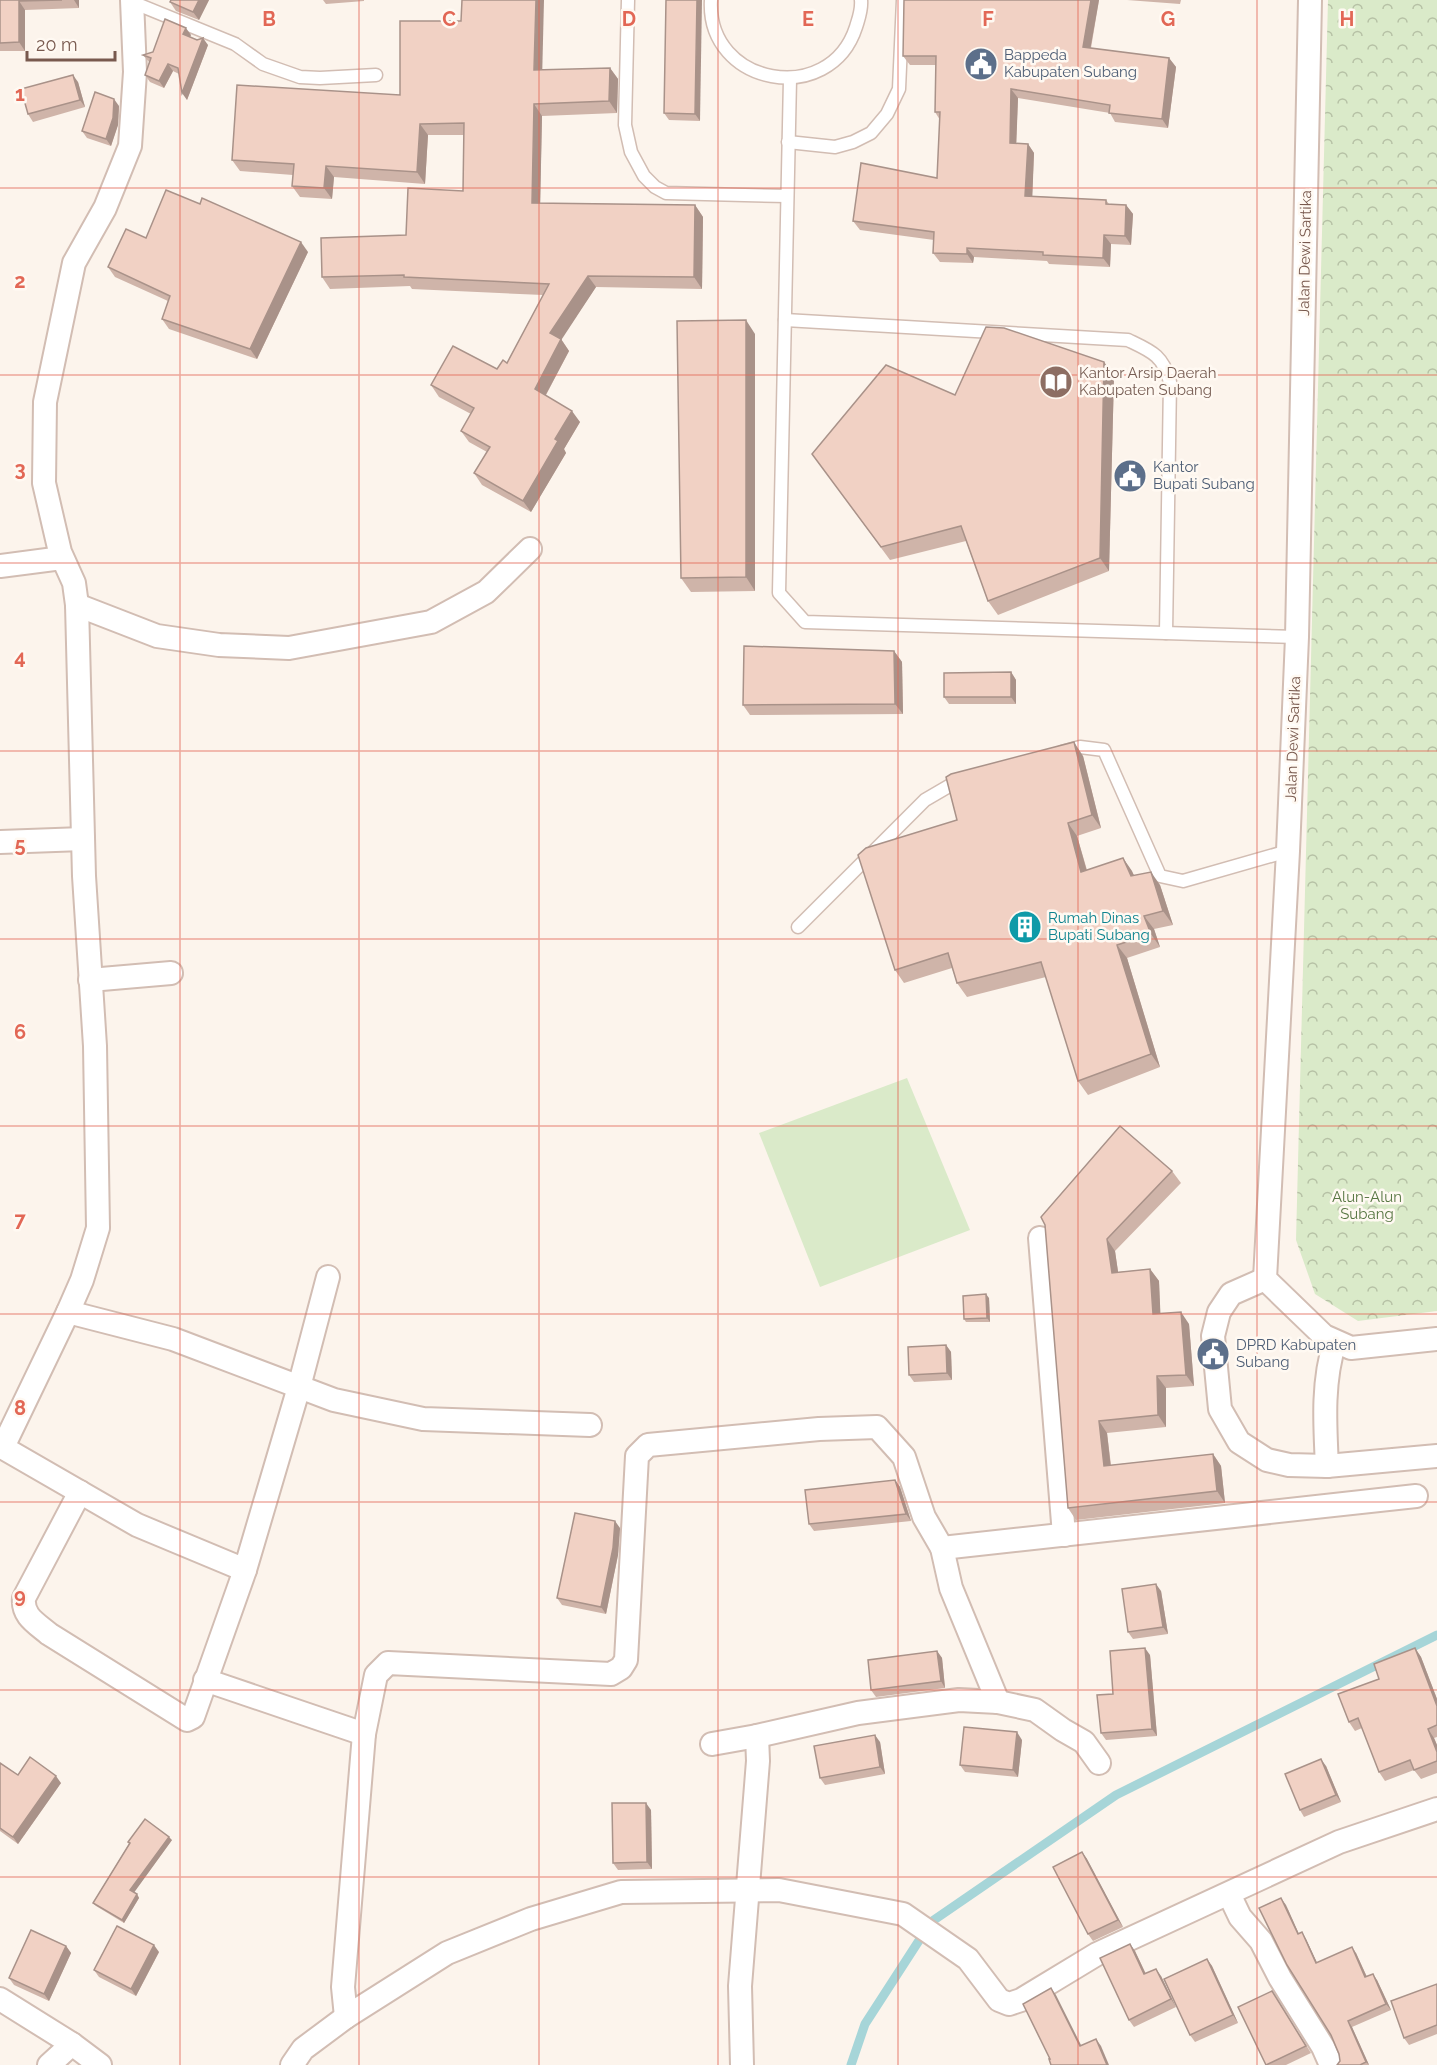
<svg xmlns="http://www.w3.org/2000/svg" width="1437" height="2065" font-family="Raleway,sans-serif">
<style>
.green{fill:#daeac9}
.park{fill:url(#park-crowns)}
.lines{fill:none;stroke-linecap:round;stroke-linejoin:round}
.stream{stroke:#a6d5d8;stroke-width:9}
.lane-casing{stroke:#d2bdb3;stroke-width:15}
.street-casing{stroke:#d2bdb3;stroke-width:26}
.lane{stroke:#fff;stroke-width:12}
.street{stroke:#fff;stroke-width:22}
.wall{fill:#cfb4a9}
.shaded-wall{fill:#a99289}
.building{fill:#f1d1c4;stroke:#a99289;stroke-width:1.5}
.grid{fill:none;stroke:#e26755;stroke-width:1.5;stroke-opacity:0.55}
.labels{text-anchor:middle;stroke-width:5;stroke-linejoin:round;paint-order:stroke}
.service-label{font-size:15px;fill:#4e5e75;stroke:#fff9f2;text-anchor:start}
.street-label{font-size:15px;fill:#78594e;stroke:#fff9f2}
.education-label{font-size:15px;fill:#785e54;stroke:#fff9f2;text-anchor:start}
.culture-label{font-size:15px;fill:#0d838f;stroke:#fff9f2;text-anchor:start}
.park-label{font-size:15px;fill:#587743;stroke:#fff9f2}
.grid-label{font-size:20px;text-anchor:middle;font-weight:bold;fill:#e26755;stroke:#fff9f2;stroke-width:5;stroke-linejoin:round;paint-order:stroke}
</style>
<defs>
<pattern id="park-crowns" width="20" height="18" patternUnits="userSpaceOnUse" patternTransform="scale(1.5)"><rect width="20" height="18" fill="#daeac9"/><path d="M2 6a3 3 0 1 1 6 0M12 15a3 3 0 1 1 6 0" fill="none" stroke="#b6c1a5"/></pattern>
</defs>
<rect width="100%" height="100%" fill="#fcf4ec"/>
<path class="green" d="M907,1078L970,1230L820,1287L759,1133Z"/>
<path class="park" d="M1328,0H1437V1311L1358,1321L1315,1294L1296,1240Z"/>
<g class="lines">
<path class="stream" d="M851,2065L865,2024L931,1922L1116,1795L1437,1635"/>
<g class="lane-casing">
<g id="lane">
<path d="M628,0L625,125L631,152L644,176L655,187L666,193L787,196"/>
<path d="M711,0C706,86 830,108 856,27C859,17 862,10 861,0"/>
<path d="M132,2L235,44L263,64L300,77L320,78L376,75"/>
<path d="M790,79L779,593L805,622L1297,637"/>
<path d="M788,142L835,147L853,142L871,133L887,114L899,89L903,0"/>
<path d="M785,320L1128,340C1151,351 1163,355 1170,382L1166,633"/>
<path d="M1062,752L1080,747L1104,750L1160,876L1183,881L1288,851"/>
<path d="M798,927L925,800L961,779"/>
</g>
</g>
<g class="street-casing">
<g id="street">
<path d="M1310,0L1297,637L1288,851L1265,1279L1324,1336L1351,1348L1437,1339"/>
<path d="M0,566L62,558"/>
<path d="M77,605L157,636L219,645L289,648L431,622L486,592L530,549"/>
<path d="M0,842L83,839"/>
<path d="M90,980L171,973"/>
<path d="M1040,1238L1064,1535"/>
<path d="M1265,1279L1231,1294L1219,1312L1213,1336L1220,1409L1239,1442L1267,1460L1289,1465L1327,1466L1437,1456"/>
<path d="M68,1312L173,1339L334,1400L423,1419L590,1425"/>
<path d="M0,1446L137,1525L245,1570"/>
<path d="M3,1447L68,1312L82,1280L98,1228L95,1046L84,876L77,605L74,583L60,552L44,483L45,402L74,263L105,208L130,146L135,72L132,0"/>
<path d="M1327,1466C1325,1425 1322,1381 1335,1342"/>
<path d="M80,1492L24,1598C22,1616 36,1623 49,1634L187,1720L193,1717L245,1570L299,1387L328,1277"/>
<path d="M942,1548L951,1588L998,1702"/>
<path d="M205,1680L364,1734"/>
<path d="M712,1744L757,1736L858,1713L959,1700L998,1702L1035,1710L1063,1730L1084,1742L1099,1763"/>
<path d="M1229,1894L1240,1917L1261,1941L1280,1978L1323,2047L1331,2065"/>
<path d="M0,1999L72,2044L100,2065"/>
<path d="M346,2017L343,1987L364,1734L376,1675L388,1663L611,1674L621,1668L626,1660L637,1456L648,1445L819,1429L877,1427L904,1457L924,1517L942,1548L1416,1496"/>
<path d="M49,2065L72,2044"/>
<path d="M292,2065L303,2049L346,2017L447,1953L531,1919L621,1892L779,1890L903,1914L968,1959L999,2000L1009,2004L1021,2000L1097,1954L1339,1842L1437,1809"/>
<path d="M742,2065L740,1986L758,1761L757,1736"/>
</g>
</g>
<use href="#lane" class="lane"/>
<use href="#street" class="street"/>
</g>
<g class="wall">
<path d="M0,0H79V8L25,10V51H0Z"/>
<path d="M209,0L199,20L176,11L170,2Z"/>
<path d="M323,0H364V1L326,4Z"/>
<path d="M666,0L700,121L669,120L664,113Z"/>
<path d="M904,0H1099L1091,48L1169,58L1176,67L1168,128L1115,122L1110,113L1018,98L1016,143L1028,144L1034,153L1032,196L1106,200L1109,204L1126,205L1133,214L1131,245L1111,244L1110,267L1049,264L1047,261L974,257L973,263L940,262L933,253L934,240L860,230L853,221L937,178L940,120L935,112L936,65H910L903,56Z"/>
<path d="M1127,0H1181L1180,4Z"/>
<path d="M461,21L542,70L610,68L618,79L617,113L542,116L540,203L695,205L703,217L702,289L596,287L561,339L569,351L546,395L580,422L564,449L566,453L531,512L482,485L474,473L487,452L469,442L461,431L471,414L439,397L431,385L497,369L507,363L543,295L412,289L410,286L330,289L322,277L406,235L463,191L464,135H428L425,184L334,177L332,199L300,197L292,186L293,175L240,171L232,160L400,95Z"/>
<path d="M191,35L190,37L208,45L187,100L179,74L173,71L164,88L150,82L145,75L149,62L143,55L153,52Z"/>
<path d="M78,82L85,107L33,122L28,114Z"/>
<path d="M119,106L118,125L111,146L87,138L82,131Z"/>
<path d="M146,238L308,252L257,359L169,329L162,319L168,301L115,277L108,267Z"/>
<path d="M755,334V591L691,592L681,578Z"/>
<path d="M1104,362L1114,376L1109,571L998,615L988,601L966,541L890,560L812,454L955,395Z"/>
<path d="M894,651L902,662L903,714L750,715L743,705Z"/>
<path d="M1011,672L1016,680V704H949L944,697Z"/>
<path d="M1083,756L1101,828L1077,836L1087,870L1123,858L1134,875L1160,885L1173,925L1154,929L1160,947L1127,958L1160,1067L1088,1095L1078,1081L1046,977L967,997L957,983L952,968L904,983L895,970L957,820Z"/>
<path d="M1172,1171L1181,1183L1115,1251L1118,1272L1150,1269L1159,1281L1160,1314L1189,1324L1194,1386L1166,1388V1427L1107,1433L1111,1465L1213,1454L1221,1466L1225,1503L1076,1520L1068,1508L1045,1225Z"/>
<path d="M989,1298L990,1322H966L964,1319Z"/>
<path d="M946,1345L951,1352L952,1380L914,1382L909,1375Z"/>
<path d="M895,1480L900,1487L911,1521L814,1531L809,1524Z"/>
<path d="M620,1528L618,1555L606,1614L562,1605L557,1598Z"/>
<path d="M1161,1591L1168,1634L1133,1639L1128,1632Z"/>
<path d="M1415,1648L1421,1657L1437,1699V1737L1434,1738L1437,1745V1773L1421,1779L1414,1770L1385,1781L1379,1772L1362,1728L1355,1731L1349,1722L1379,1679Z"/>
<path d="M937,1651L942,1658L945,1688L876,1697L871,1690Z"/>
<path d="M1150,1655L1157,1736L1106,1740L1101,1733L1113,1694Z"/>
<path d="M1022,1740L1018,1777L965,1772L960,1765Z"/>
<path d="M880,1742L885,1774L825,1785L820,1778Z"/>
<path d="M0,1763L18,1775L61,1783L18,1844L0,1831Z"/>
<path d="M1326,1766L1341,1802L1304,1817L1300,1810Z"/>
<path d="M651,1810L652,1869L618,1870L613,1863Z"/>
<path d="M172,1840L134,1892L137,1894L139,1898L124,1923L96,1906L93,1903L129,1844L128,1842Z"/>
<path d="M1082,1852L1087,1859L1123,1927L1093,1941L1088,1934Z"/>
<path d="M1286,1905L1299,1934L1306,1939L1317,1963L1356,1953L1367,1977L1377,1980L1391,2010L1352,2027L1369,2065H1337L1340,2061L1339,2054L1331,2035Z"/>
<path d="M1130,1944L1135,1951L1146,1974L1161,1976L1176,2007L1134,2027L1129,2020Z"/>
<path d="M66,1946L71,1953L49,2001L14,1985L9,1978Z"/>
<path d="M159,1952L136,1996L99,1977L94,1970Z"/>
<path d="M1207,1959L1212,1966L1238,2023L1195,2042L1190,2035Z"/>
<path d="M1437,1984V2034L1409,2045L1404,2038Z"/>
<path d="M1277,1998L1311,2053L1286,2065H1266Z"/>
</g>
<g class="shaded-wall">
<path d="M74,0H79V8Z"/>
<path d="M199,0H209L199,20L193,12Z"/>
<path d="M536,0H544L542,81L534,70Z"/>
<path d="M697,0H702L700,121L695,114Z"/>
<path d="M1091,0H1099L1089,56L1083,47Z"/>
<path d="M19,1L25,10V51L19,42Z"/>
<path d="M186,28L191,35L188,41L183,34Z"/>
<path d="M203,38L208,45L187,100L182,93Z"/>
<path d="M1169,58L1176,67L1168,128L1162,119Z"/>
<path d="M168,64L173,71L164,88L159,81Z"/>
<path d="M610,68L618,79L617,113L609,101Z"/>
<path d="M73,75L78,82L85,107L80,100Z"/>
<path d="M1011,89L1018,98L1016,152L1010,143Z"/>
<path d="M114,99L119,106L118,125L111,146L106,139Z"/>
<path d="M534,104L542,116L540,214L532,203Z"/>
<path d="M420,124L428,135L425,184L417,172Z"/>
<path d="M1028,144L1034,153L1032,205L1025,196Z"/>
<path d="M326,166L334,177L332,199L324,188Z"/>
<path d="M695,205L703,217L702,289L694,277Z"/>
<path d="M1126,205L1133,214L1131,245L1125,236Z"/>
<path d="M1104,235L1111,244L1110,267L1103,258Z"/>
<path d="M301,242L308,252L257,359L250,349Z"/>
<path d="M967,248L974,257L973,263L967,254Z"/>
<path d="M588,276L596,287L558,345L550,333Z"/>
<path d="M746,320L755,334V591L746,577Z"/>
<path d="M561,339L569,351L543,400L535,389Z"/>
<path d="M1104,362L1114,376L1109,571L1100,558Z"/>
<path d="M572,411L580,422L564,449L566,453L531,512L523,501L555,439Z"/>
<path d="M894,651L902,662L903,714L895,704Z"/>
<path d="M1011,672L1016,680V704L1011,697Z"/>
<path d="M1074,742L1083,756L1101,828L1092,815Z"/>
<path d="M1068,823L1077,836L1091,886L1081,872Z"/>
<path d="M1123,858L1132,871L1140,890L1131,876Z"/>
<path d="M1151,872L1160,885L1173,925L1163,911Z"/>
<path d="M1144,916L1154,929L1160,947L1151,934Z"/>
<path d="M1117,945L1127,958L1160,1067L1151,1054Z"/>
<path d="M1107,1239L1115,1251L1120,1285L1112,1273Z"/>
<path d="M1150,1269L1159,1281L1161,1326L1153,1314Z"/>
<path d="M986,1294L989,1298L990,1322L987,1318Z"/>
<path d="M1181,1312L1189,1324L1194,1386L1186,1375Z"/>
<path d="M946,1345L951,1352L952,1380L947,1373Z"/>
<path d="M1157,1376L1166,1388V1427L1158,1415Z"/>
<path d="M1099,1421L1107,1433L1112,1478L1104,1466Z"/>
<path d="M1213,1454L1221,1466L1225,1503L1217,1491Z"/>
<path d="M895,1480L900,1487L911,1521L906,1514Z"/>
<path d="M615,1521L620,1528L618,1555L606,1614L601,1607Z"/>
<path d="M1156,1584L1161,1591L1168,1634L1163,1627Z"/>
<path d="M1145,1648L1150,1655L1157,1736L1152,1729Z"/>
<path d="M1415,1648L1421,1657L1437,1699V1706Z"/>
<path d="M937,1651L942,1658L945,1688L941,1681Z"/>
<path d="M1428,1729L1434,1738L1437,1745V1752Z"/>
<path d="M1017,1732L1022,1740L1018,1777L1013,1770Z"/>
<path d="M875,1735L880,1742L885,1774L880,1767Z"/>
<path d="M1321,1759L1326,1766L1341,1802L1336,1795Z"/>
<path d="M56,1776L61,1783L18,1844L13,1837Z"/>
<path d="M646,1803L651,1810L652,1869L647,1862Z"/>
<path d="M169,1837L172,1840L133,1894L130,1890Z"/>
<path d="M1082,1852L1087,1859L1123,1927L1118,1920Z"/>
<path d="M137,1894L139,1898L124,1923L122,1920Z"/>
<path d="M1281,1898L1286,1905L1302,1941L1298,1934Z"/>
<path d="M1302,1932L1306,1939L1320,1969L1316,1963Z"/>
<path d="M1130,1944L1135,1951L1149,1981L1144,1974Z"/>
<path d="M154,1945L159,1952L136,1996L131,1989Z"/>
<path d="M66,1946L71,1953L49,2001L44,1994Z"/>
<path d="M1352,1947L1356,1953L1370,1984L1365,1977Z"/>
<path d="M1207,1959L1212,1966L1238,2023L1233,2015Z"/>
<path d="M1156,1969L1161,1976L1176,2007L1171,1999Z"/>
<path d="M1373,1974L1377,1980L1391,2010L1386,2004Z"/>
<path d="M1051,1988L1056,1995L1085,2053L1080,2046Z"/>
<path d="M1348,2021L1352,2027L1369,2065L1366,2062Z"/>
<path d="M1096,2039L1101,2046L1109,2065H1107Z"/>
</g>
<g class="building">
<path d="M0,0H62L19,1V42L0,43Z"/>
<path d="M171,0H199L193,12L170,2Z"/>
<path d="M462,0H536L534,70L610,68L609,101L534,104L532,203L695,205L694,277L588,276L550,333L561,339L535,389L572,411L555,439L558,441L523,501L474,473L490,447L461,431L474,408L431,385L453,346L497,369L503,360L507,363L549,284L404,277V275L322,277L321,238L406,235L408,188L463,191L464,123L420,124L417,172L326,166L324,188L292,186L294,164L232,160L237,85L400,95V21H461Z"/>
<path d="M666,0H697L695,114L664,113Z"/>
<path d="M904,0H1091L1083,47L1169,58L1162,119L1109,113L1110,105L1011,89L1010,143L1028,144L1025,196L1106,200V204L1126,205L1125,236L1104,235L1103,258L1043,255V252L967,248V254L933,253L934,232L853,221L861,163L937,178L940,112H935L936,56H903Z"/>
<path d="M165,19L186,28L183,34L197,40L203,38L182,93L178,68L168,64L159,81L145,75L151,58L143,55L153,52Z"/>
<path d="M73,75L80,100L28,114L21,89Z"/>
<path d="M95,92L114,99L113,118L106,139L82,131Z"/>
<path d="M166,190L200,204L202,198L301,242L250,349L162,319L170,296L108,267L126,229L146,238Z"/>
<path d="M746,320V577L681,578L677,321Z"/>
<path d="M986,327L1004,328L1104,362L1100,558L988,601L961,526L881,547L812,454L886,365L955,395Z"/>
<path d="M744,646L894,651L895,704L743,705Z"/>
<path d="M1011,672V697H944V673Z"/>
<path d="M1074,742L1092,815L1068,823L1081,872L1123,858L1131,876L1151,872L1163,911L1144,916L1151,934L1117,945L1151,1054L1078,1081L1041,962L957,983L948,953L895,970L858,855L866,848L957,820L946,777L951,774Z"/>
<path d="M1120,1126L1172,1171L1107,1239L1112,1273L1150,1269L1153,1314L1181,1312L1186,1375L1157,1376L1158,1415L1099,1421L1104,1466L1213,1454L1217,1491L1068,1508L1045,1225L1041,1217Z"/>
<path d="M986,1294L987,1318L964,1319L963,1296Z"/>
<path d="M946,1345L947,1373L909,1375L908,1347Z"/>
<path d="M895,1480L906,1514L809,1524L805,1490Z"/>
<path d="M575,1513L615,1521L613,1548L601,1607L557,1598Z"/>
<path d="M1156,1584L1163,1627L1128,1632L1122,1589Z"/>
<path d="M1145,1648L1152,1729L1101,1733L1097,1695L1113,1694L1110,1651Z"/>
<path d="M1415,1648L1437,1706V1725L1428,1729L1437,1752V1761L1414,1770L1410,1760L1379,1772L1358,1718L1349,1722L1338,1694L1379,1679L1374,1664Z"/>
<path d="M937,1651L941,1681L871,1690L868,1660Z"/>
<path d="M964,1727L1017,1732L1013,1770L960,1765Z"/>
<path d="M875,1735L880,1767L820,1778L814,1746Z"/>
<path d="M30,1757L56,1776L13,1837L0,1828V1763L18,1775Z"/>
<path d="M1321,1759L1336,1795L1300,1810L1285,1774Z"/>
<path d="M612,1803H646L647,1862L613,1863Z"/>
<path d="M145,1819L169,1837L130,1890L137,1894L122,1920L93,1903L130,1843L128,1842Z"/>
<path d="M1082,1852L1118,1920L1088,1934L1053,1867Z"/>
<path d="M1281,1898L1298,1934L1302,1932L1316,1963L1352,1947L1365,1977L1373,1974L1386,2004L1348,2021L1366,2062L1360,2065H1337L1340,2061L1339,2054L1331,2035L1287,1965L1259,1908Z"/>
<path d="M117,1926L154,1945L131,1989L94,1970Z"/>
<path d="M31,1930L66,1946L44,1994L9,1978Z"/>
<path d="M1130,1944L1144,1974L1156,1969L1171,1999L1129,2020L1100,1958Z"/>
<path d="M1207,1959L1233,2015L1190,2035L1164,1979Z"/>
<path d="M1437,1984V2025L1404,2038L1391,2001Z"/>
<path d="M1051,1988L1080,2046L1096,2039L1107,2065H1051L1049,2059H1050L1023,2004Z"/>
<path d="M1272,1991L1306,2046L1266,2065L1238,2007Z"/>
</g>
<path class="grid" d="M180,0V2065M359,0V2065M539,0V2065M718,0V2065M898,0V2065M1078,0V2065M1257,0V2065M0,188H1437M0,375H1437M0,563H1437M0,751H1437M0,939H1437M0,1126H1437M0,1314H1437M0,1502H1437M0,1690H1437M0,1877H1437"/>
<defs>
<g id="civic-disc" transform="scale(1.725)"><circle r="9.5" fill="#5c6f8a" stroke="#fff9f2"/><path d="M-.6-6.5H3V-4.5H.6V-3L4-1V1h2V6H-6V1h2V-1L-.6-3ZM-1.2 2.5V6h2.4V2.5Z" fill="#fff"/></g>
<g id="library-disc" transform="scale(1.725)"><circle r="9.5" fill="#8d6e63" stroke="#fff9f2"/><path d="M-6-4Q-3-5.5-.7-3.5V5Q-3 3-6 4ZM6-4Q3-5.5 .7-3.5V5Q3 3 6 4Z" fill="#fff"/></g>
<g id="building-disc" transform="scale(1.725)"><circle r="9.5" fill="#0f9aa8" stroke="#fff9f2"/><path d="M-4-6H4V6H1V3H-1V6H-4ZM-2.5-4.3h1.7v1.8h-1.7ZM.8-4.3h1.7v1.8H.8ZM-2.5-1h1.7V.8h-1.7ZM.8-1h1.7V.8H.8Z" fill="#fff"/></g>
</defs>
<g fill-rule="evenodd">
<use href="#civic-disc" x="981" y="64"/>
<use href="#library-disc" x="1056" y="382"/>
<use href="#civic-disc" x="1130" y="476"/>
<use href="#building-disc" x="1025" y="927"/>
<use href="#civic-disc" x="1213" y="1354"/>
</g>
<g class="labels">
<g class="service-label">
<text x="1004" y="60">Bappeda<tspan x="1004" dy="17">Kabupaten Subang</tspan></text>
<text x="1153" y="472">Kantor<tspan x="1153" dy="17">Bupati Subang</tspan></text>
<text x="1236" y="1350">DPRD Kabupaten<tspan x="1236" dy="17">Subang</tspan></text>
</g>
<g class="street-label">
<text transform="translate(1305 253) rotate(-89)" y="5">Jalan Dewi Sartika</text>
<text transform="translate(1293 739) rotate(-88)" y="5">Jalan Dewi Sartika</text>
</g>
<g class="education-label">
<text x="1079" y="378">Kantor Arsip Daerah<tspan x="1079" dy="17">Kabupaten Subang</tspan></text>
</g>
<g class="culture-label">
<text x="1048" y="923">Rumah Dinas<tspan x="1048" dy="17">Bupati Subang</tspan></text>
</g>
<g class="park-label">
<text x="1367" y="1202">Alun-Alun<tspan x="1367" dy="17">Subang</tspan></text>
</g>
</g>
<g class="grid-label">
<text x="269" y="26">B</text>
<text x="449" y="26">C</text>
<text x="629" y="26">D</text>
<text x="808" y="26">E</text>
<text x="988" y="26">F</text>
<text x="1168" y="26">G</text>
<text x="1347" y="26">H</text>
<text x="20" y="101">1</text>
<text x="20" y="288">2</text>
<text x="20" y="476">3</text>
<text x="20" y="664">4</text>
<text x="20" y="852">5</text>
<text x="20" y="1039">6</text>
<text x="20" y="1227">7</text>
<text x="20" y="1415">8</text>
<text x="20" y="1603">9</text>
</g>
<path d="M27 51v9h88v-9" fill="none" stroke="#78594e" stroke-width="3"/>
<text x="36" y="51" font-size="18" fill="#78594e" stroke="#fff9f2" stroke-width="4.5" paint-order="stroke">20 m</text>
</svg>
